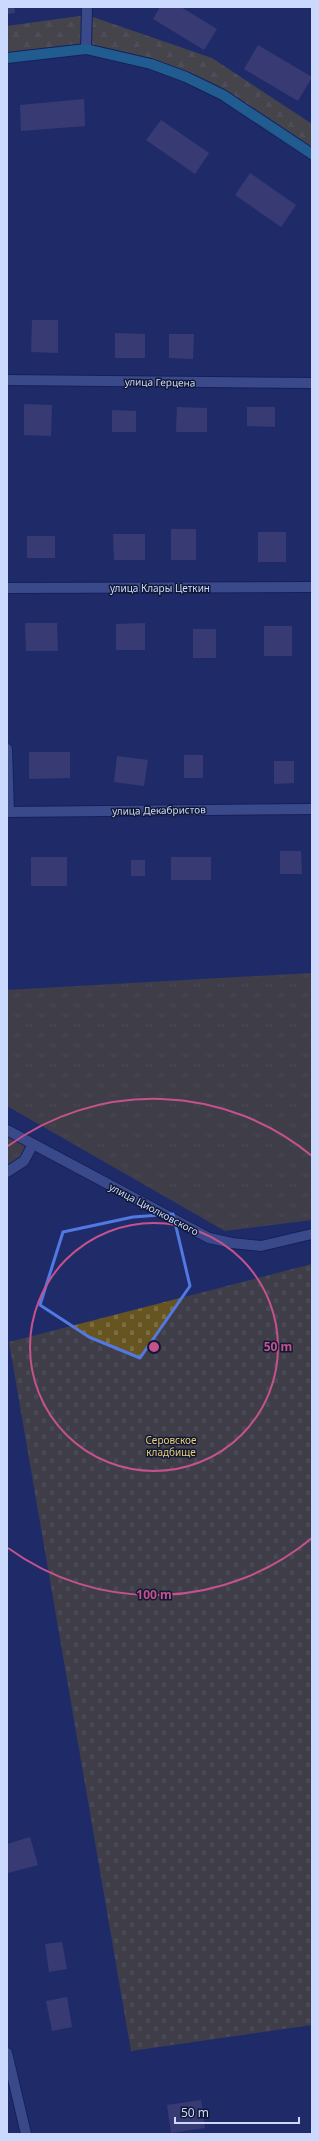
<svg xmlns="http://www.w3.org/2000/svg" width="319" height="2141" font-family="'Noto Sans',sans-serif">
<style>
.grass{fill:url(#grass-tufts)}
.forest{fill:url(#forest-firs)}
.cemetery{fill:url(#cemetery-stones)}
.building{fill:#544c7e}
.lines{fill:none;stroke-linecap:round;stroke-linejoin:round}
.street-casing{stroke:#0b104b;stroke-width:12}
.secondary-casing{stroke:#0b104b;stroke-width:12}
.primary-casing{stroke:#0b104b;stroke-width:12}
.street{stroke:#596db0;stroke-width:10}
.secondary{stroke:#596db0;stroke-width:10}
.primary{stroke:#2597c0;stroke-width:10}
.marked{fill:none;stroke:#5278e3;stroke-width:3;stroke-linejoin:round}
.ring{fill:none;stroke:#c5528c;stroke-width:2}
.labels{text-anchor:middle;stroke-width:3;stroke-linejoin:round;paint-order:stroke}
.street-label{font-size:10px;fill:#ccd9fe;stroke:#111833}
.park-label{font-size:10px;fill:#e9cb75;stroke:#111833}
.centre{fill:#c5528c;stroke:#111833;stroke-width:2}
.ring-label{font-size:12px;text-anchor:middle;font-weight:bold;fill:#c5528c;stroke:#111833;stroke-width:3;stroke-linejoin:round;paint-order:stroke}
</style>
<defs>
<pattern id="grass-tufts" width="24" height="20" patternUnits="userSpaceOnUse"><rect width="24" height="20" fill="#665421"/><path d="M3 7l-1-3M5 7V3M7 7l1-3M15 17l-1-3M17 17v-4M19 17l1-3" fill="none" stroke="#7b6c42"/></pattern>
<pattern id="forest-firs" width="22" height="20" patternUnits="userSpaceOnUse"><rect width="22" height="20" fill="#756227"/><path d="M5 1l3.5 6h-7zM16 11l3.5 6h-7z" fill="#877847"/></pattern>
<pattern id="cemetery-stones" width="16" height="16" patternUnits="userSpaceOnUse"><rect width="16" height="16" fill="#665421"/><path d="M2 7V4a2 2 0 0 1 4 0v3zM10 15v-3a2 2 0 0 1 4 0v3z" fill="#7b6c42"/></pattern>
</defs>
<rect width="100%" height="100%" fill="#1f2c69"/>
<g class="grass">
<path d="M312,973V1220L225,1231L7,1106V990Z"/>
<path d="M7,1130L33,1144L7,1172Z"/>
</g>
<path class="forest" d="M87,15L212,58L312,124V154L186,77L86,49L7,58V26Z"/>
<path class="cemetery" d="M312,1264V2025L131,2051L9,1342Z"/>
<g class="building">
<path d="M7,7H14L15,13L7,14Z"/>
<path d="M160,7H181L217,29L204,50L153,19Z"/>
<path d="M258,45L312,77L298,101L244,69Z"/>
<path d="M84,99L85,126L21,131L20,105Z"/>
<path d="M161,120L209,153L195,174L146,140Z"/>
<path d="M250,173L296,205L281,227L235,195Z"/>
<path d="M32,320H58V353L31,352Z"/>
<path d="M115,333L145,334V358H115Z"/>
<path d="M169,334H194L193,359L169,358Z"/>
<path d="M24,404L52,405L51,436L24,435Z"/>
<path d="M177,407L207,408V432H176Z"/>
<path d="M247,407H275V427L247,426Z"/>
<path d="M112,410L136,411V432H112Z"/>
<rect x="171" y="529" width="25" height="31"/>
<rect x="258" y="532" width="28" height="30"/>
<path d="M113,534H145V560H114Z"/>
<rect x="27" y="536" width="28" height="22"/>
<path d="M25,623H57L58,651H26Z"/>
<path d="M145,623V650H116V624Z"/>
<rect x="264" y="626" width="28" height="30"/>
<rect x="193" y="629" width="23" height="29"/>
<path d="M29,752H70V778L29,779Z"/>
<rect x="184" y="755" width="19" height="23"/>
<path d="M117,756L148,760L144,786L114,782Z"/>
<path d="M274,761H294V783L274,784Z"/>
<path d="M280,851H301L302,874H280Z"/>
<rect x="31" y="857" width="36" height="29"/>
<rect x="171" y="857" width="40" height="23"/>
<rect x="131" y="860" width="14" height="16"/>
<path d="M30,1837L38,1865L8,1873L7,1844Z"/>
<path d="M62,1942L67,1969L49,1972L45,1944Z"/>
<path d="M67,1997L72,2027L52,2031L46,2001Z"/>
<path d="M201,2100L205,2128L171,2133L167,2105Z"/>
</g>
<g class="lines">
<g class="street-casing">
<g id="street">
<path d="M86,49L87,7"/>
<path d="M7,380L312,383"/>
<path d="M7,588L312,587"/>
<path d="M7,749L9,812"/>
<path d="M7,812L312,809"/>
<path d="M7,1172L24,1161L33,1144"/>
<path d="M7,2053L26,2134"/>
</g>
</g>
<g class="secondary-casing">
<path id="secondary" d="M7,1130L209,1238L232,1243L261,1246L312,1234"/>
</g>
<g class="primary-casing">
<path id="primary" d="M7,58L86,49L151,64L186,77L223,95L312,154"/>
</g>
<use href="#street" class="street"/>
<use href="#secondary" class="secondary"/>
<use href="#primary" class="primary"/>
</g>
<path d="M0 0H319V2141H0ZM173,1214L190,1286L140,1358L89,1337L40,1305L63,1232L133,1217Z" fill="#1f2c69" fill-opacity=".55" fill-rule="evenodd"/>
<path class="marked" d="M173,1214L190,1286L140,1358L89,1337L40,1305L63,1232L133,1217Z"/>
<g class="ring">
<circle cx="154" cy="1347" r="124"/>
<path d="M312 1538A248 248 0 0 1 8 1548M8 1146A248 248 0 0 1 312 1156"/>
</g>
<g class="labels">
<g class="street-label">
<text transform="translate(160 382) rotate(1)" y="4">улица Герцена</text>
<text x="160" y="592">улица Клары Цеткин</text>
<text transform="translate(159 810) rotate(-1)" y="4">улица Декабристов</text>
<text transform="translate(154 1209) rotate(28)" y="4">улица Циолковского</text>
</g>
<g class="park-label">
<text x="171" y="1444">Серовское<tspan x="171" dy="12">кладбище</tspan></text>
</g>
</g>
<circle cx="154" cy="1347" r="6" class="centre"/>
<g class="ring-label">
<text x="278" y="1351">50 m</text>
<text x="154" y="1599">100 m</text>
</g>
<rect width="319" height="2141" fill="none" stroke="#ccd9fe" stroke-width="16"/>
<path d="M175 2117v6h124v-6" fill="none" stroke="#ccd9fe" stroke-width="2"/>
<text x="181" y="2117" font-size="12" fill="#ccd9fe" stroke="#111833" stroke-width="3" paint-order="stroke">50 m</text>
</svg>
